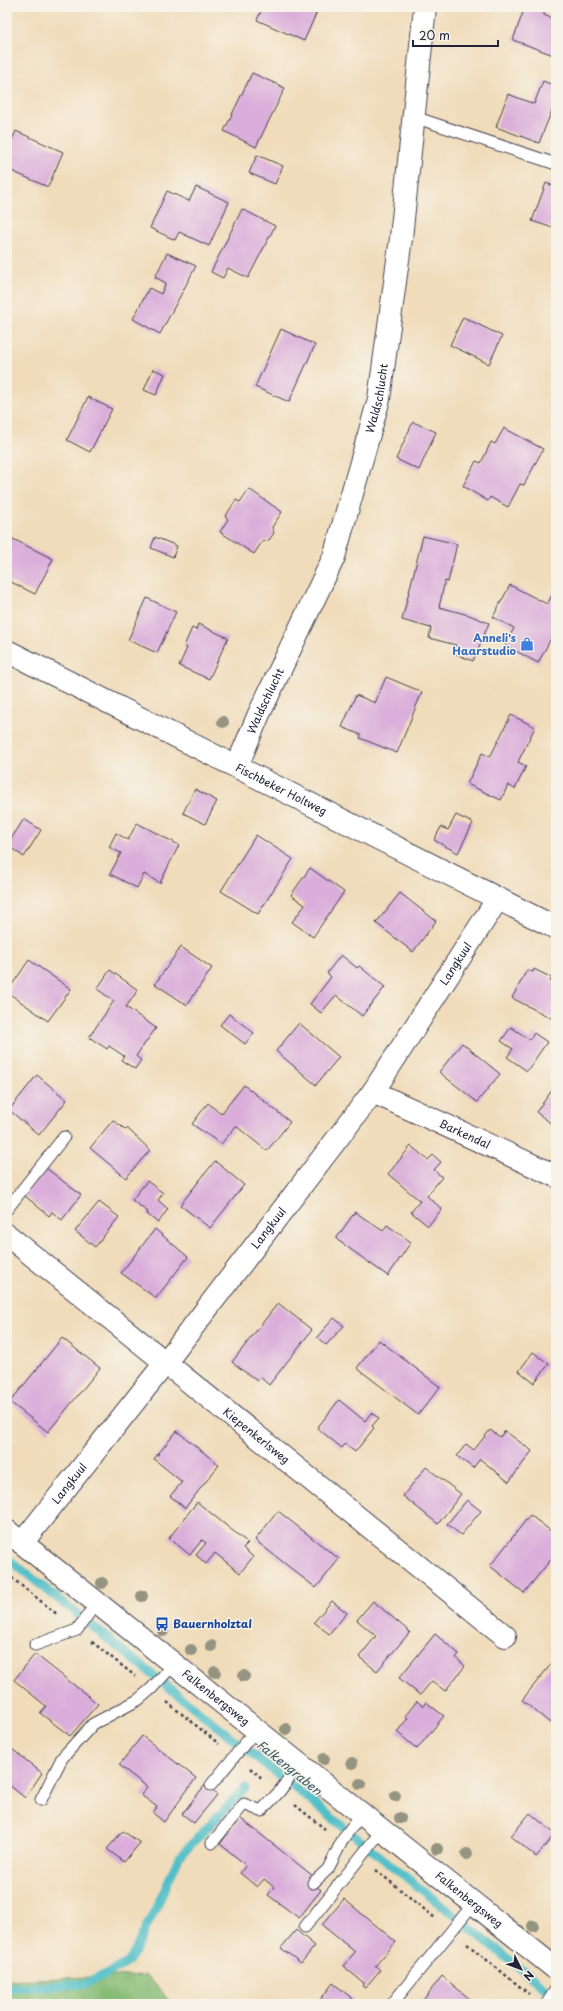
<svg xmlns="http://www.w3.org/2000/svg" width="563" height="2011" font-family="'Playpen Sans',sans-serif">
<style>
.forest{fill:#87bc76;stroke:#546f58}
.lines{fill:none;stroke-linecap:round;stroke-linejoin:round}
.stream{stroke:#51bfc8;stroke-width:9}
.building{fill:#daadda}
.service-casing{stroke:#413e4e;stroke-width:13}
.minor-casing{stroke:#413e4e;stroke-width:24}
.tertiary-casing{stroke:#413e4e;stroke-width:24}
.path{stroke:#413e4e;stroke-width:2.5;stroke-dasharray:3 3;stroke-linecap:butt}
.service{stroke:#fff;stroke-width:11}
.minor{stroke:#fff;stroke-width:22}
.tertiary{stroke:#fff;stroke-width:22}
.tree{fill:#959481}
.labels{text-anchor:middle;stroke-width:3;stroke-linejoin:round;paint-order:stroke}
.street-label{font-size:11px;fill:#22223b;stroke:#f7f3e8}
.shop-label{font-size:11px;font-weight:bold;fill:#366cbe;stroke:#f7f3e8;text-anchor:end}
.transit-label{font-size:11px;font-weight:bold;fill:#164399;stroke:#f7f3e8;text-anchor:start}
.water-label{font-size:12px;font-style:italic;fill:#32596c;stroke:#f7f3e8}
</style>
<rect width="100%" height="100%" fill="#f7f3e8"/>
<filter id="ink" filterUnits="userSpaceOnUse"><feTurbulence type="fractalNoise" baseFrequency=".025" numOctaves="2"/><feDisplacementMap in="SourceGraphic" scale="8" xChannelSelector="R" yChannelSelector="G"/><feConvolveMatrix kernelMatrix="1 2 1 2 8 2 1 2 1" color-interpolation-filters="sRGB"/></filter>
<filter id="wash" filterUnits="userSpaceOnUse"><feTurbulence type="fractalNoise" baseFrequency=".012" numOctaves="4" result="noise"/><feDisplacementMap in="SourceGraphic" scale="16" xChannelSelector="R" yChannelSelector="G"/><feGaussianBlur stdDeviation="0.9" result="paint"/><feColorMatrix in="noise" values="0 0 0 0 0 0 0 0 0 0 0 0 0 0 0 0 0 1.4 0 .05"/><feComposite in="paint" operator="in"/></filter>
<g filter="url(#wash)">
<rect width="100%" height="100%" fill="#f0dcba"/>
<path class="forest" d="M146,1975L172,2004H7V1980Z"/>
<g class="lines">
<g class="stream">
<path d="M7,1558L556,1997"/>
<path d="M7,1988L86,1984L129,1962L158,1904L179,1857L245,1788"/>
</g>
</g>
<g id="blocks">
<g class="building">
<path d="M263,7H319L304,41L257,20Z"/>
<path d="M523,7H544V15L556,20V56L513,40L523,12Z"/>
<path d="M252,73L285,88L256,147L224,131Z"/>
<path d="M543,81L556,86V100L539,143L496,127L508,94L534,104Z"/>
<path d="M16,131L63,152L48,187L7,169V150Z"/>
<path d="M257,155L283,166L275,184L249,173Z"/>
<path d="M546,183L556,187V229L532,221Z"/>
<path d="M196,187L229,202L209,246L179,232L175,240L150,228L167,191L189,201Z"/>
<path d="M242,209L275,226L248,278L228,268L223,278L211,272Z"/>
<path d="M167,253L196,266L160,334L133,319L149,288L161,294L166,283L155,277Z"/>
<path d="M463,317L502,336L489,364L450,345Z"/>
<path d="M281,329L315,345L289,402L255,387Z"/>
<path d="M153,369L165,374L156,395L144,390Z"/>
<path d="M88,397L112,409L90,452L67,440Z"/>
<path d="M413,422L436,432L419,470L396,459Z"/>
<path d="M504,428L543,449L524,485L520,484L508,507L490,497L488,501L463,486L476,461L481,463L491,442L495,444Z"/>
<path d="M249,489L282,512L272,527L274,533L269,540L262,542L254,554L220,532L228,519L225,517L236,500L240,502Z"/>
<path d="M7,536L53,559L35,594L7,580Z"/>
<path d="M423,536L457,544L448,582L445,581L439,607L469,615L489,623L473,661L453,653L456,645L429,638L431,628L402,620Z"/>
<path d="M155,537L177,546L173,557L151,548Z"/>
<path d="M510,585L547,604L556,588V629L538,663L505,645L514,628L493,617Z"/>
<path d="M147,598L176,612L157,653L128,640Z"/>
<path d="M198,624L228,638L209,679L179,666L187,648L184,646L192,628L196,630Z"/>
<path d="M386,677L422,692L397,753L360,738L361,735L342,727L356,695L375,703Z"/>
<path d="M511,715L535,727L518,762L526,766L515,789L508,785L501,800L467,784L482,753L490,757Z"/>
<path d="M195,789L217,801L205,824L183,813Z"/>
<path d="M456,815L473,823L458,853L434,840L441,827L448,830Z"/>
<path d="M24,819L41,830L24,857L7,845Z"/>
<path d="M137,823L179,845L160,883L144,874L137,888L110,874L121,853L109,847L116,833L128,840Z"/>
<path d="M256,835L293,859L258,914L221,891Z"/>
<path d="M310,868L344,892L313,937L292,922L305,905L291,895Z"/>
<path d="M400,893L436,921L413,952L376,923Z"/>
<path d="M181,947L212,968L187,1005L155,984Z"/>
<path d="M341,955L357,968L359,966L385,987L362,1016L336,995L321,1013L310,1004L331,977L327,973Z"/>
<path d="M29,960L71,989L48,1021L7,992Z"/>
<path d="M534,969L552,978L550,981L556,984V1014L553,1019L512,998L527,970L533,972Z"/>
<path d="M110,970L138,990L126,1007L156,1028L136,1056L141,1060L135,1069L121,1060L124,1056L109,1046L107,1049L89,1037L114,1001L97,989Z"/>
<path d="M229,1014L254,1033L245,1044L220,1025Z"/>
<path d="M299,1023L339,1057L316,1085L276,1051Z"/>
<path d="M511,1027L530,1040L534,1033L547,1042L527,1071L507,1057L513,1049L501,1041Z"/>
<path d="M462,1043L500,1074L477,1102L439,1072Z"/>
<path d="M37,1075L67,1100L39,1135L9,1110Z"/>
<path d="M244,1085L290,1122L267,1151L236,1126L221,1144L192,1124L208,1103L221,1114Z"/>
<path d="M556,1085V1127L536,1112Z"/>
<path d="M113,1120L126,1130L127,1128L150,1150L126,1178L90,1148Z"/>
<path d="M411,1146L428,1160L433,1155L441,1162L434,1170L442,1177L427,1196L442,1209L428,1226L411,1212L420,1201L388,1174Z"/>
<path d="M215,1161L244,1185L210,1228L180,1205Z"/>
<path d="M46,1168L81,1195L62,1220L52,1212L49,1216L24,1195Z"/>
<path d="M147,1181L163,1193L158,1200L168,1209L158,1223L147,1214L148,1212L132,1200Z"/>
<path d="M99,1202L119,1217L95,1247L75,1231Z"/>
<path d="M355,1212L383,1231L387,1225L411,1242L388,1276L336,1239Z"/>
<path d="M155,1229L188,1257L156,1298L121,1273Z"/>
<path d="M278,1303L312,1330L269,1385L260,1377L257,1381L232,1362Z"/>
<path d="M334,1318L344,1326L326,1345L317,1337Z"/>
<path d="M62,1338L100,1368L48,1432L10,1402Z"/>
<path d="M379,1340L440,1387L418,1415L357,1368Z"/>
<path d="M533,1352L549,1364L534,1383L519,1371Z"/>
<path d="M339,1400L365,1421L371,1413L379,1418L372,1426L374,1428L355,1452L345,1444L342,1448L317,1428Z"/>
<path d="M490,1430L500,1437L505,1431L532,1451L509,1482L480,1459L473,1468L457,1456L466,1444L474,1450Z"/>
<path d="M177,1431L219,1465L185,1508L170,1496L182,1482L154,1459Z"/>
<path d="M426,1467L461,1494L438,1524L403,1496Z"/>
<path d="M467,1500L481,1511L461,1535L447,1524Z"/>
<path d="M197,1502L248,1543L243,1548L253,1557L240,1573L215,1553L206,1564L196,1555L206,1543L202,1540L190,1555L169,1538Z"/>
<path d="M278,1511L339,1559L316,1588L255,1540Z"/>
<path d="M530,1515L556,1535V1553L524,1593L490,1566Z"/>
<path d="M332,1601L347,1613L329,1634L314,1622Z"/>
<path d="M373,1601L410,1632L377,1671L359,1657L376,1636L357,1620Z"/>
<path d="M435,1634L459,1654L456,1658L465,1666L445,1691L432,1681L420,1695L399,1678Z"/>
<path d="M35,1654L98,1704L70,1736L40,1713L46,1706L14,1680Z"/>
<path d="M556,1658V1716L550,1723L522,1700Z"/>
<path d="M417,1701L423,1706L426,1702L444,1716L417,1749L397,1732L408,1718L405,1716Z"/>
<path d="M142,1736L196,1778L164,1822L153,1813L157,1807L141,1795L147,1787L119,1765Z"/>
<path d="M7,1745L42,1773L25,1798L7,1783Z"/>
<path d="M205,1785L217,1795L194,1823L182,1814Z"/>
<path d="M530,1813L555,1834L536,1857L511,1836Z"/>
<path d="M240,1818L313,1876L309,1881L321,1890L299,1918L268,1895L274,1887L264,1879L257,1887L240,1873L246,1865L220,1844Z"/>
<path d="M123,1831L140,1843L124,1862L107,1849Z"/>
<path d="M344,1899L396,1942L375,1966L380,1970L365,1988L362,1986L364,1983L343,1966L355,1952L322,1925Z"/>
<path d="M296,1930L315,1946L301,1963L281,1948Z"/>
<path d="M442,1976L476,2004L421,2003Z"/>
<path d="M333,1983L353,1999L350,2004H317Z"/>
</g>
</g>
</g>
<g filter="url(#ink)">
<use href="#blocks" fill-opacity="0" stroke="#413e4e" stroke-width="1"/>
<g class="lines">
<g class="service-casing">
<g id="service">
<path d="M414,117L556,164"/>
<path d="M7,1209L64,1137"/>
<path d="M35,1645L77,1630L97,1602"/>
<path d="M211,1785L256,1730"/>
<path d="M41,1800L62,1758L93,1724L138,1700L151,1689L174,1664"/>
<path d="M212,1843L244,1804L261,1811L279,1792L300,1764"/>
<path d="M313,1883L328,1869L344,1837L362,1814"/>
<path d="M305,1927L382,1830"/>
<path d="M392,2004L474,1903"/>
<path d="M546,2004L556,1989"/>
</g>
</g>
<g class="minor-casing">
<g id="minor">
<path id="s1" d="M7,651L556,928"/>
<path id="s2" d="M237,766L259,714L334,557L379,399L401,238L425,7"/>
<path id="s3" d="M373,1092L556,1176"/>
<path id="s4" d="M7,1235L505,1636"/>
<path id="s5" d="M22,1543L166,1362L373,1092L497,900"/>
</g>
</g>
<g class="tertiary-casing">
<g id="tertiary">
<path id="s6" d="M7,1531L556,1969"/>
</g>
</g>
<g class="path">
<path d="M7,1574L58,1615"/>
<path d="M92,1642L135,1676"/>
<path d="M167,1702L219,1744"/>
<path d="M250,1768L263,1779"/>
<path d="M295,1805L325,1829"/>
<path d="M376,1870L435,1918"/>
<path d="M467,1944L529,1994"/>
</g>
<use href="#service" class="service"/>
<use href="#minor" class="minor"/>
<use href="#tertiary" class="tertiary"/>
</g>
<g class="tree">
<circle cx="223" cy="722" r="6"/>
<circle cx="102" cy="1583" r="6"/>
<circle cx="142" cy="1596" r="6"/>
<circle cx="163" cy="1631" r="6"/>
<circle cx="211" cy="1646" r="6"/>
<circle cx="191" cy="1650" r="6"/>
<circle cx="215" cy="1672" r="6"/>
<circle cx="244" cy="1676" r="6"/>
<circle cx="286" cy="1729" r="6"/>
<circle cx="324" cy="1759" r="6"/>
<circle cx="352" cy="1763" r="6"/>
<circle cx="360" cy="1784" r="6"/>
<circle cx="395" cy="1796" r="6"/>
<circle cx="400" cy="1818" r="6"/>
<circle cx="437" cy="1849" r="6"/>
<circle cx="467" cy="1854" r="6"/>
<circle cx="533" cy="1926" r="6"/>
</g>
</g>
<defs>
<g id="shop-bare" transform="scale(1.08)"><path d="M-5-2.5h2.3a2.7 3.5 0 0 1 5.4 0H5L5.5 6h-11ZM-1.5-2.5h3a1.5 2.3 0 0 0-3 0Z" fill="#3f7fe0" stroke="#f7f3e8" stroke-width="2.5" paint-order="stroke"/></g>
<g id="bus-bare" transform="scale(1.08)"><path d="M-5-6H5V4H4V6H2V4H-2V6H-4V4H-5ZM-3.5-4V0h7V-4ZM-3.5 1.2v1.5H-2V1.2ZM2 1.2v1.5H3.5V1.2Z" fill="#1a4fb4" stroke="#f7f3e8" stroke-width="2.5" paint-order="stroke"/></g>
</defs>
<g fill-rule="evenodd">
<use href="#shop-bare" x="527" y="644"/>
<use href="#bus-bare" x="162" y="1624"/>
</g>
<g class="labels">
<g class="street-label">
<text dy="4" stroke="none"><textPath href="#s2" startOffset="395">Waldschlucht</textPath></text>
<text dy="4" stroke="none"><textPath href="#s2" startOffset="71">Waldschlucht</textPath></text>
<text dy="4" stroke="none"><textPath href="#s1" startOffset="307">Fischbeker Holtweg</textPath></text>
<text dy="4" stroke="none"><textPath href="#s5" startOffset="724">Langkuul</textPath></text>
<text dy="4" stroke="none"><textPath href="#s3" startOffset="101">Barkendal</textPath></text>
<text dy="4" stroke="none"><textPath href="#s5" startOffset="400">Langkuul</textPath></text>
<text dy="4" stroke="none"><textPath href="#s4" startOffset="320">Kiepenkerlsweg</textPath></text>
<text dy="4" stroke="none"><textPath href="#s5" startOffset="76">Langkuul</textPath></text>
<text dy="4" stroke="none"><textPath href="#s6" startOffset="267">Falkenbergsweg</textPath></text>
<text dy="4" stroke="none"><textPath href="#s6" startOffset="591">Falkenbergsweg</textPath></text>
</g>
<g class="shop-label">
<text x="516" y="642">Anneli's<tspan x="516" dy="13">Haarstudio</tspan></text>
</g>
<g class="transit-label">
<text x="173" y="1628">Bauernholztal</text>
</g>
<g class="water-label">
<text transform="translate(289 1768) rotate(39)" y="4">Falkengraben</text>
</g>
</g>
<rect width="563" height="2011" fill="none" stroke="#f7f3e8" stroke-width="24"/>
<g transform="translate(521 1969) rotate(132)" stroke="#f7f3e8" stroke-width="3" paint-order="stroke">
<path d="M0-3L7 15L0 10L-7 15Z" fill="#22223b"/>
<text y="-6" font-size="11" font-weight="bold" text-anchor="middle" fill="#22223b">N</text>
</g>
<path d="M413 40v6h85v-6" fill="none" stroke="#22223b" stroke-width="2"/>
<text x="419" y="40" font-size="12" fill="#22223b" stroke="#f7f3e8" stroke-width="3" paint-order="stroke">20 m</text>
</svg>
